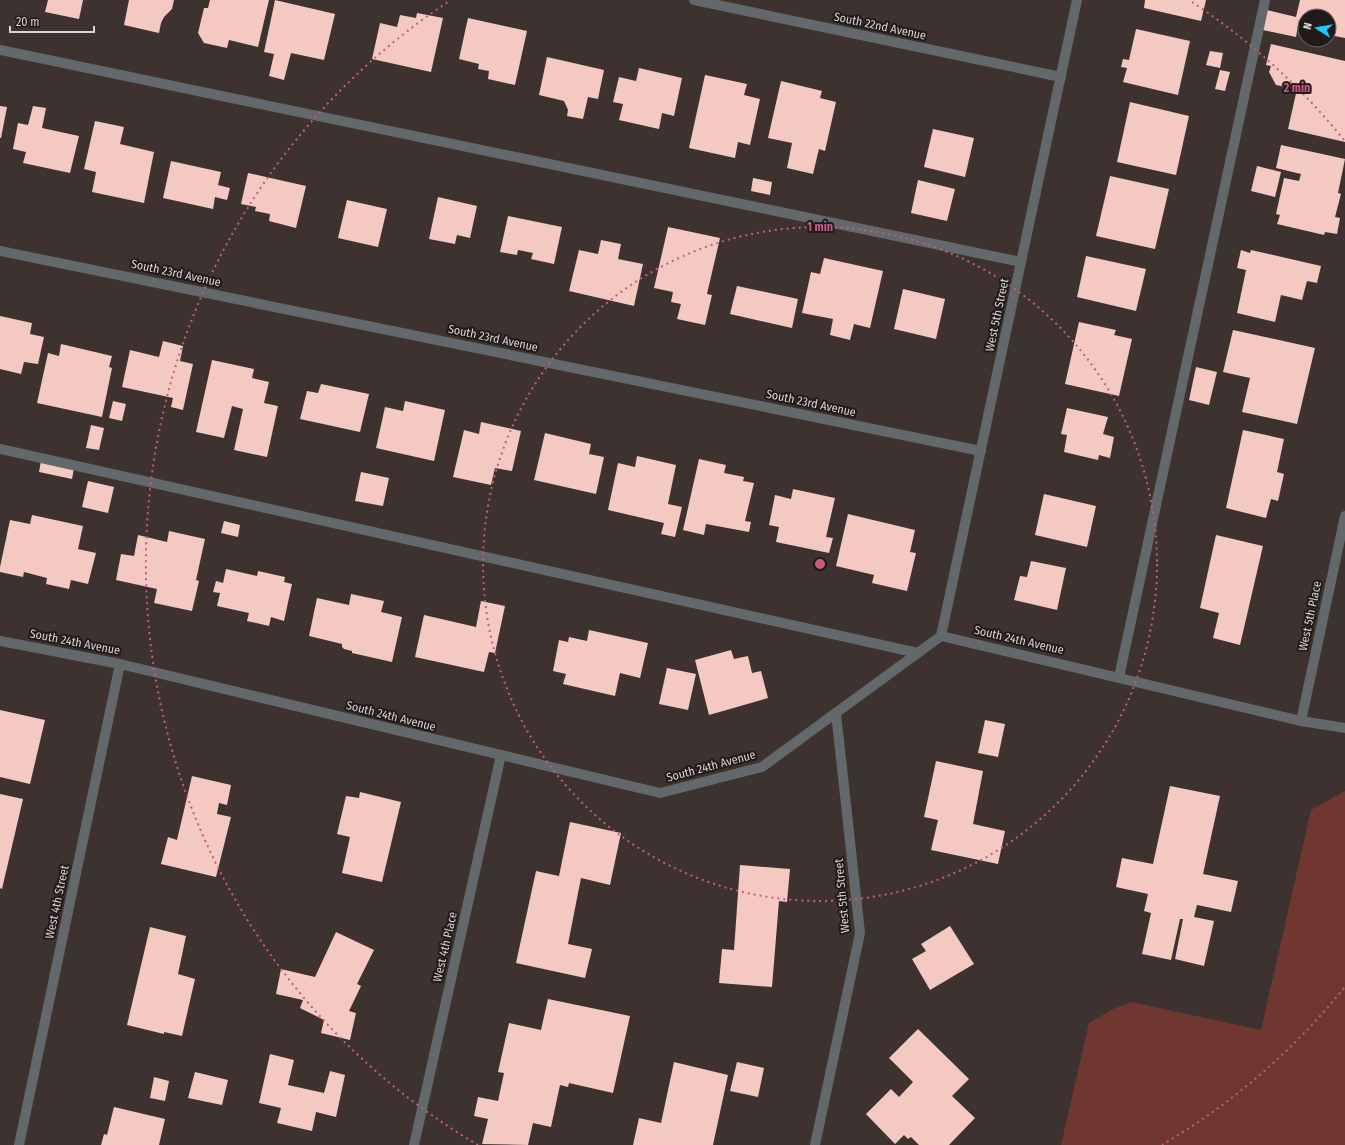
<svg xmlns="http://www.w3.org/2000/svg" width="1345" height="1145" font-family="'Fira Sans Condensed',sans-serif">
<style>
.green{fill:#703730}
.building{fill:#f3c9c2}
.lines{fill:none;stroke-linecap:round;stroke-linejoin:round}
.lane{stroke:#63686a;stroke-width:10}
.street{stroke:#63686a;stroke-width:10}
.ring{fill:none;stroke:#ca5984;stroke-width:2;stroke-dasharray:2 4}
.labels{text-anchor:middle;stroke-width:4;stroke-linejoin:round;paint-order:stroke}
.street-label{font-size:12px;fill:#dad3d1;stroke:#201b1a}
.centre{fill:#ca5984;stroke:#201b1a;stroke-width:2}
.ring-label{font-size:12px;text-anchor:middle;font-weight:bold;fill:#ca5984;stroke:#201b1a;stroke-width:4;stroke-linejoin:round;paint-order:stroke}
</style>
<rect width="100%" height="100%" fill="#3d3230"/>
<path class="green" d="M1345,791V1145H1061L1089,1023L1113,1009L1131,1002L1261,1030L1311,810Z"/>
<g class="building">
<path d="M48,0H83L79,19L45,12Z"/>
<path d="M129,0H174L172,9L164,17L161,23L159,33L124,25Z"/>
<path d="M210,0H269L258,47L229,40L227,48L204,43L198,33L204,8H208Z"/>
<path d="M275,0L335,14L324,60L291,53L284,80L269,76L274,54L264,52Z"/>
<path d="M1145,0H1206L1201,21L1144,8Z"/>
<path d="M1300,0H1345V38L1329,35V16H1305V21L1299,20L1296,37L1263,30L1267,10L1296,17Z"/>
<path d="M417,13L443,18L431,72L372,59L380,23L397,27L400,15L416,18Z"/>
<path d="M468,18L527,31L515,85L488,79L489,71L478,69L479,64L459,59Z"/>
<path d="M1136,29L1190,41L1178,95L1123,82L1127,68L1121,67L1123,59L1129,60Z"/>
<path d="M1271,44L1345,61V142L1288,129L1297,89L1276,85L1269,72L1271,66L1266,65Z"/>
<path d="M1210,51L1223,53L1220,68L1206,65Z"/>
<path d="M547,57L604,70L598,99L588,97L583,119L567,116L568,110L564,101L539,95Z"/>
<path d="M639,68L682,78L674,116L662,113L659,129L619,120L623,104L613,102L619,77L636,81Z"/>
<path d="M1220,70L1230,72L1225,91L1215,89Z"/>
<path d="M705,75L747,84L744,95L760,99L750,145L738,142L735,158L689,148Z"/>
<path d="M781,81L822,91L820,98L836,102L825,151L819,149L813,174L787,168L792,143L768,138Z"/>
<path d="M1130,102L1189,116L1176,175L1117,162Z"/>
<path d="M0,106L7,107L1,138H0Z"/>
<path d="M33,106L46,108L42,128L79,136L70,173L23,163L26,152L13,149L18,123L28,125Z"/>
<path d="M95,121L124,127L120,144L154,152L144,203L92,192L96,172L84,169Z"/>
<path d="M933,129L974,138L965,177L924,167Z"/>
<path d="M1281,145L1345,159L1338,193L1341,194L1335,217L1340,218L1337,234L1325,232L1324,235L1277,224L1280,215L1276,214L1284,178L1299,181L1301,174L1276,168Z"/>
<path d="M171,161L221,172L218,185L230,188L227,200L215,197L213,209L163,198Z"/>
<path d="M1257,166L1281,172L1275,197L1251,191Z"/>
<path d="M248,173L306,186L296,228L269,221L270,214L255,211L256,207L241,204Z"/>
<path d="M1110,176L1169,189L1155,249L1096,236Z"/>
<path d="M753,178L772,182L770,195L751,191Z"/>
<path d="M918,180L955,189L947,221L911,213Z"/>
<path d="M438,197L477,206L470,238L457,235L455,244L429,239Z"/>
<path d="M347,200L387,209L378,247L338,238Z"/>
<path d="M508,216L562,227L554,264L531,259L533,253L518,250L517,255L500,252Z"/>
<path d="M668,227L720,238L707,294L712,295L705,325L677,319L681,304L671,302L673,292L654,288Z"/>
<path d="M601,240L621,244L618,259L643,264L634,306L569,291L579,250L598,254Z"/>
<path d="M1241,250L1250,253L1251,250L1321,266L1317,283L1307,281L1302,300L1281,295L1275,322L1237,313L1246,270L1237,268Z"/>
<path d="M1086,256L1146,269L1136,311L1077,297Z"/>
<path d="M824,258L883,271L870,328L854,324L850,340L830,335L833,319L802,313L811,272L820,274Z"/>
<path d="M737,286L798,299L792,328L730,314Z"/>
<path d="M903,289L945,299L936,339L894,329Z"/>
<path d="M0,316L32,323L30,334L44,337L38,364L24,362L21,374L0,369Z"/>
<path d="M1079,322L1116,330L1114,335L1132,339L1119,396L1065,384Z"/>
<path d="M1233,330L1315,348L1297,424L1242,412L1250,378L1223,372Z"/>
<path d="M163,341L183,346L180,361L193,364L183,410L171,407L173,398L122,387L130,350L159,357Z"/>
<path d="M61,344L112,356L109,367L112,368L102,417L37,403L48,353L59,356Z"/>
<path d="M212,360L254,369L252,378L269,382L264,403L278,406L267,457L234,450L243,409L232,406L224,438L196,432Z"/>
<path d="M1196,367L1217,372L1209,405L1189,400Z"/>
<path d="M321,384L369,394L360,432L300,419L307,391L318,393Z"/>
<path d="M113,401L126,404L122,421L109,418Z"/>
<path d="M405,401L445,410L434,461L376,448L385,407L403,411Z"/>
<path d="M1067,408L1108,417L1103,434L1114,437L1110,458L1099,455L1098,460L1064,452L1067,435L1061,434Z"/>
<path d="M481,422L521,431L512,471L495,468L491,485L453,477L464,430L479,434Z"/>
<path d="M91,425L104,428L99,450L86,448Z"/>
<path d="M1243,430L1284,439L1277,472L1284,474L1278,501L1271,499L1266,518L1226,508Z"/>
<path d="M545,433L591,444L589,454L604,457L596,494L534,480Z"/>
<path d="M637,456L676,465L668,504L682,507L675,537L661,534L664,523L608,510L618,463L635,467Z"/>
<path d="M699,459L726,465L724,473L744,477L743,481L754,483L745,521L751,522L749,532L706,524L704,535L683,530Z"/>
<path d="M41,461L74,468L72,479L39,472Z"/>
<path d="M361,472L389,478L383,506L355,501Z"/>
<path d="M88,481L114,487L108,513L82,507Z"/>
<path d="M793,489L835,498L826,537L833,538L829,553L776,542L779,527L769,525L775,495L791,499Z"/>
<path d="M1044,494L1096,506L1087,547L1035,535Z"/>
<path d="M848,514L915,530L910,552L916,553L907,591L872,583L874,575L836,566Z"/>
<path d="M32,515L83,526L78,549L96,553L88,584L71,580L69,589L46,584L47,578L24,572L23,577L0,572V567L10,520L30,524Z"/>
<path d="M224,521L240,525L238,537L221,533Z"/>
<path d="M169,531L205,539L196,580L199,581L192,611L154,603L157,589L116,580L121,554L134,556L138,535L167,542Z"/>
<path d="M1216,535L1263,546L1240,645L1213,638L1219,613L1200,608Z"/>
<path d="M1031,561L1066,568L1057,610L1014,600L1020,576L1027,577Z"/>
<path d="M226,569L257,576L258,571L285,577L284,582L292,584L284,621L271,617L269,626L247,621L249,613L217,606L220,593L213,592L216,581L223,583Z"/>
<path d="M351,594L384,601L381,612L402,617L392,662L352,653V651L344,649L342,647V644L309,636L317,598L349,605Z"/>
<path d="M481,601L505,606L495,653L489,652L484,672L415,657L424,615L476,627Z"/>
<path d="M589,630L648,643L640,678L620,673L615,696L563,684L566,674L553,671L559,640L568,642L569,637L587,641Z"/>
<path d="M731,650L734,659L748,656L752,673L761,671L768,698L709,715L695,660Z"/>
<path d="M667,668L696,674L688,710L659,704Z"/>
<path d="M0,710L45,720L30,784L0,777Z"/>
<path d="M985,720L1005,724L998,757L978,753Z"/>
<path d="M936,761L983,771L973,824L1005,831L998,864L931,850L938,820L924,817Z"/>
<path d="M192,776L231,785L227,805L219,803L217,814L231,817L216,877L161,864L168,837L177,840Z"/>
<path d="M1170,786L1220,796L1203,874L1238,881L1231,912L1197,905L1194,917L1214,921L1204,966L1175,959L1183,919H1180L1171,960L1142,954L1151,913L1144,911L1148,894L1116,887L1122,858L1153,864Z"/>
<path d="M360,792L401,802L382,882L342,873L350,837L337,834L346,796L359,798Z"/>
<path d="M0,794L23,799L2,889L0,888Z"/>
<path d="M570,822L621,833L610,885L581,878L568,944L592,949L585,978L516,963L536,871L559,876Z"/>
<path d="M740,865L790,869L787,902L779,901L772,987L719,983L722,949L734,950Z"/>
<path d="M950,926L974,964L930,990L912,959L926,951L921,944Z"/>
<path d="M150,927L186,936L178,974L195,979L182,1036L164,1032V1034L127,1025Z"/>
<path d="M336,932L374,950L357,984L361,986L349,1011L356,1013L350,1040L321,1033L324,1020L300,1008L303,1000L276,994L281,969L315,977Z"/>
<path d="M548,999L630,1016L613,1093L569,1083L568,1087L560,1085L551,1127L533,1123L528,1145L482,1144L488,1119L474,1116L478,1097L498,1101L504,1073L498,1072L509,1023L541,1030Z"/>
<path d="M918,1029L969,1079L952,1096L975,1118L949,1145H919L911,1137L908,1139L904,1135L895,1144L866,1114L891,1089L899,1097L913,1082L889,1058Z"/>
<path d="M270,1054L294,1060L288,1085L324,1093L330,1071L345,1075L336,1117L316,1112L312,1131L277,1123L281,1108L259,1103Z"/>
<path d="M674,1062L728,1075L713,1145H633L639,1118L661,1123Z"/>
<path d="M737,1062L764,1068L758,1097L730,1091Z"/>
<path d="M195,1072L228,1080L222,1105L188,1098Z"/>
<path d="M154,1077L169,1081L165,1101L150,1098Z"/>
<path d="M114,1107L165,1119L159,1145H101L104,1134L107,1135Z"/>
</g>
<g class="lines">
<g class="lane">
<path d="M0,50L1021,262"/>
<path d="M0,449L918,653"/>
<path d="M1119,677L1265,0"/>
</g>
<g class="street">
<path d="M694,0L1061,77"/>
<path d="M0,251L981,451"/>
<path d="M941,636L1077,0"/>
<path d="M0,641L120,664L660,793L762,767L941,636L1301,721L1345,728"/>
<path d="M1301,721L1345,516"/>
<path d="M19,1145L120,664"/>
<path d="M414,1145L501,755"/>
<path d="M815,1145L860,933L836,713"/>
</g>
</g>
<g class="ring">
<circle cx="820" cy="564" r="337"/>
<path d="M1344 988A674 674 0 0 1 1162 1145M478 1145A674 674 0 0 1 448 2M1192 2A674 674 0 0 1 1344 140"/>
</g>
<g class="labels">
<g class="street-label">
<text transform="translate(880 26) rotate(12)" y="4">South 22nd Avenue</text>
<text transform="translate(176 273) rotate(12)" y="4">South 23rd Avenue</text>
<text transform="translate(997 315) rotate(-78)" y="4">West 5th Street</text>
<text transform="translate(493 338) rotate(12)" y="4">South 23rd Avenue</text>
<text transform="translate(811 403) rotate(12)" y="4">South 23rd Avenue</text>
<text transform="translate(1310 616) rotate(-78)" y="4">West 5th Place</text>
<text transform="translate(1019 640) rotate(13)" y="4">South 24th Avenue</text>
<text transform="translate(75 642) rotate(11)" y="4">South 24th Avenue</text>
<text transform="translate(391 716) rotate(14)" y="4">South 24th Avenue</text>
<text transform="translate(711 766) rotate(-15)" y="4">South 24th Avenue</text>
<text transform="translate(842 896) rotate(-95)" y="4">West 5th Street</text>
<text transform="translate(57 902) rotate(-78)" y="4">West 4th Street</text>
<text transform="translate(445 947) rotate(-77)" y="4">West 4th Place</text>
</g>
</g>
<circle cx="820" cy="564" r="6" class="centre"/>
<g class="ring-label">
<text x="1297" y="92">2 min</text>
<text x="820" y="231">1 min</text>
</g>
<g transform="translate(1317 28) rotate(282)"><circle r="19" fill="#201b1a" stroke="#6a6563"/>
<path d="M0-3L7 15L0 10L-7 15Z" fill="#1fc9fd"/>
<text y="-6" font-size="11" font-weight="bold" text-anchor="middle" fill="#dad3d1">N</text>
</g>
<path d="M10 26v6h84v-6" fill="none" stroke="#dad3d1" stroke-width="2"/>
<text x="16" y="26" font-size="12" fill="#dad3d1" stroke="#201b1a" stroke-width="3" paint-order="stroke">20 m</text>
</svg>
